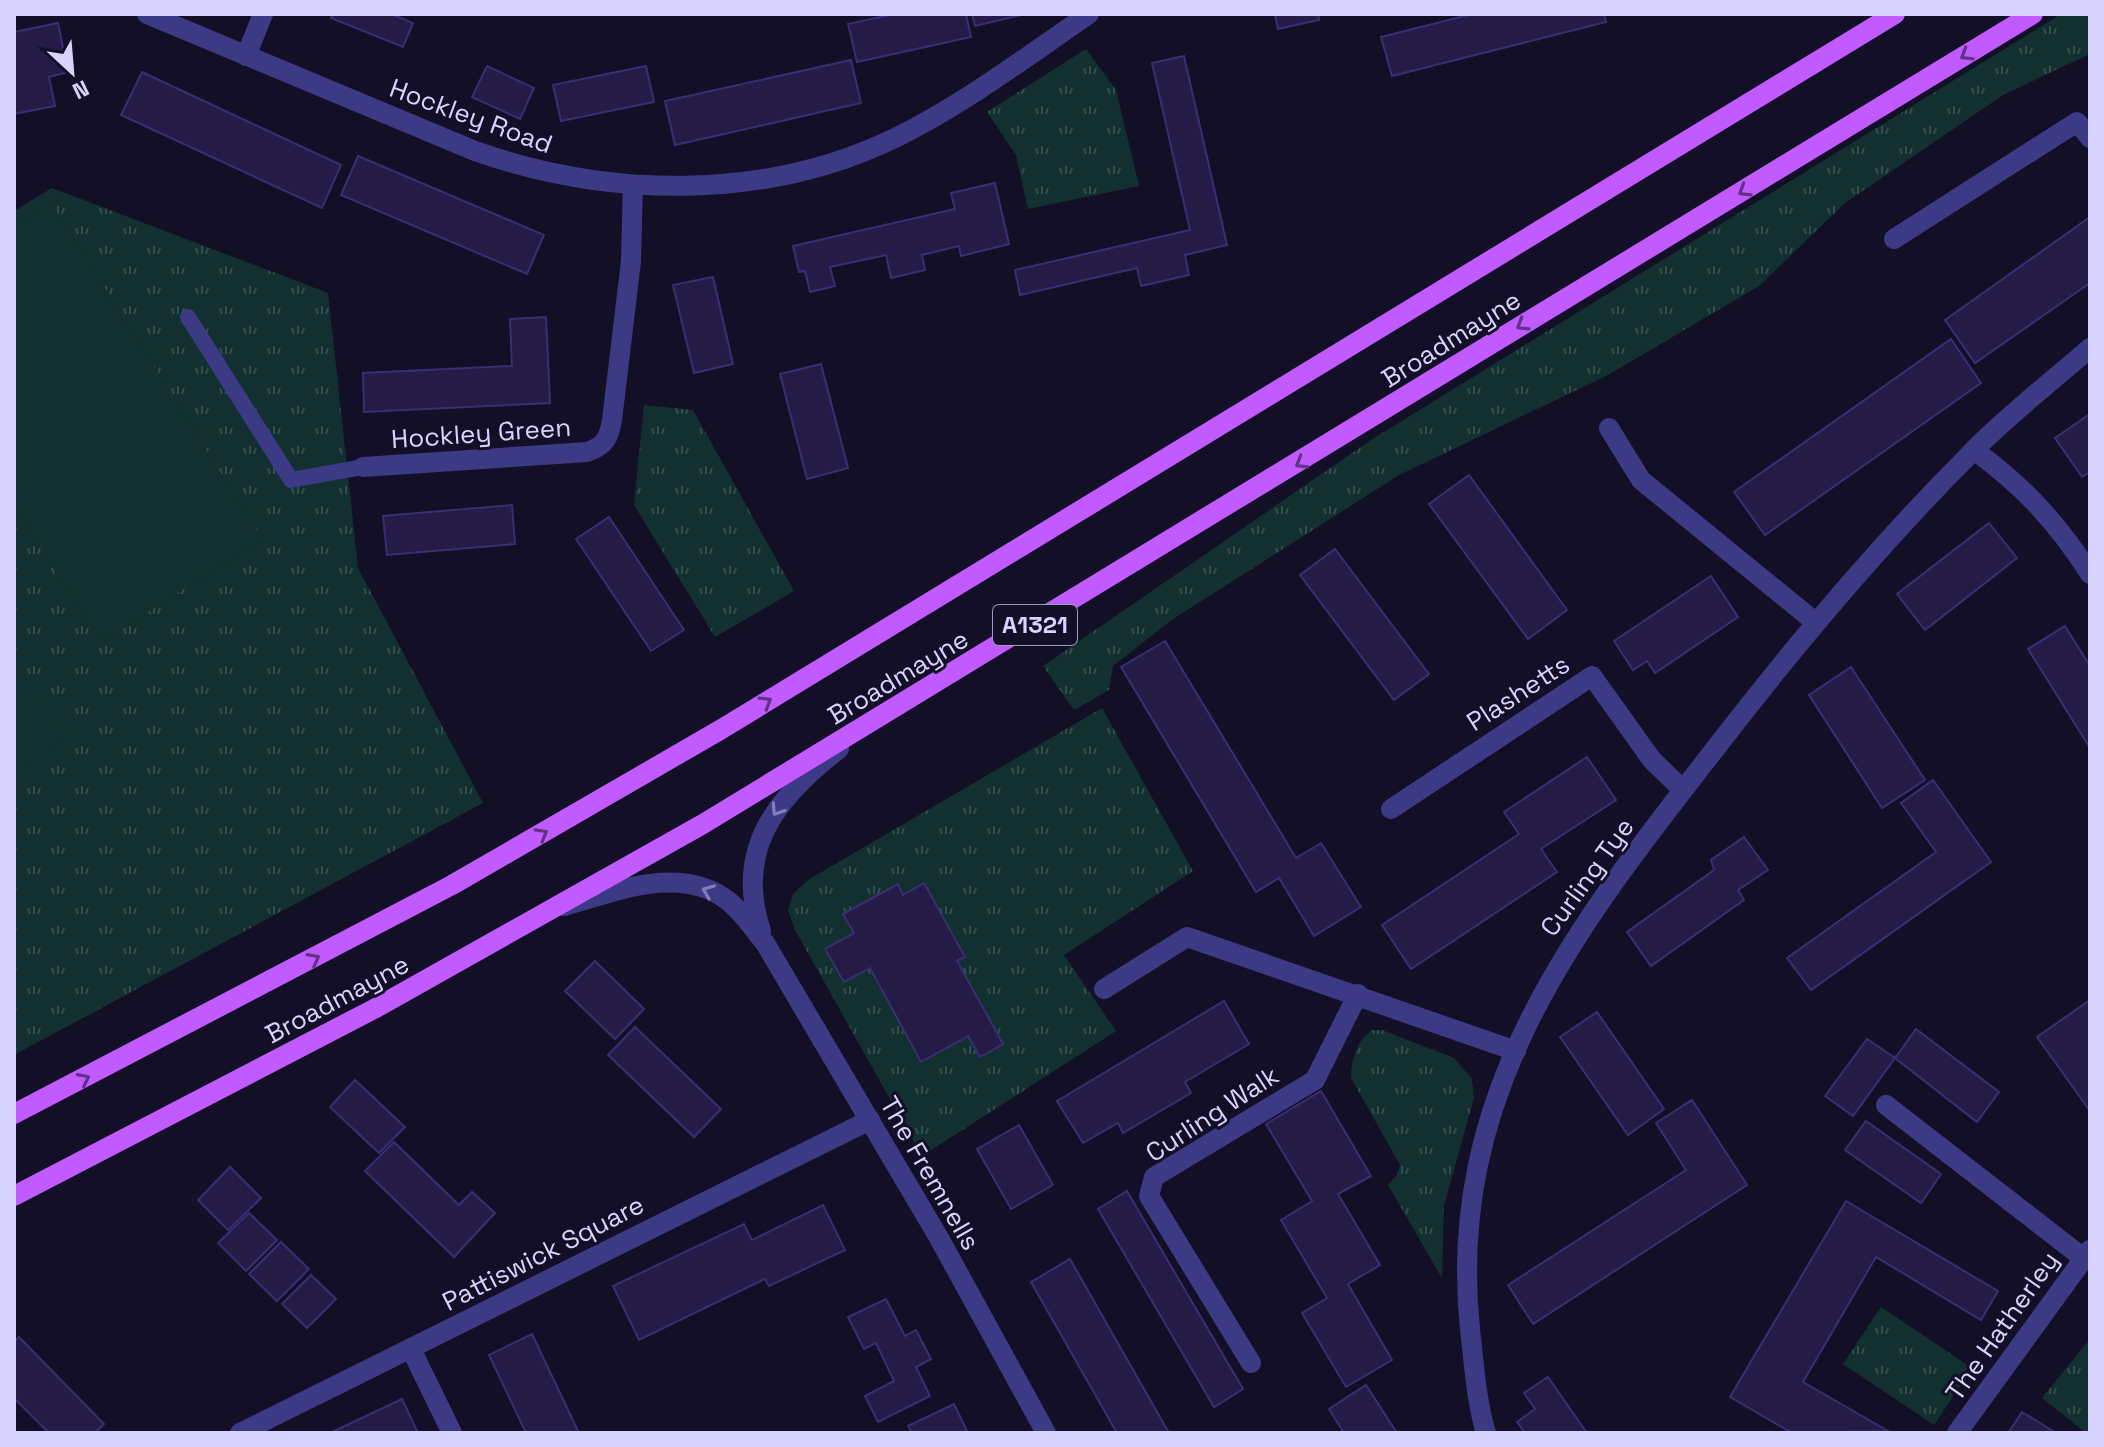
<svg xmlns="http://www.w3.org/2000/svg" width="2104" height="1447" font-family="'Space Grotesk',sans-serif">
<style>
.grass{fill:url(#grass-tufts)}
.pitch{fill:#12302f}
.building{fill:#241b47;stroke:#3b2d73;stroke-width:2}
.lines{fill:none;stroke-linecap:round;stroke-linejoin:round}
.service{stroke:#3d3a85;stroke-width:16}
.minor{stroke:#3d3a85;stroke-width:20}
.tertiary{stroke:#3d3a85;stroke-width:20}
.primary{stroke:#c25bff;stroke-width:20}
.oneway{stroke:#623188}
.oneway2{stroke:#837fbc}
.labels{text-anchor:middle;stroke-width:6;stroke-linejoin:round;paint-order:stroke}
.shield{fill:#130f26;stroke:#9e99be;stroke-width:2}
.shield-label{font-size:24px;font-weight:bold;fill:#d9d4ff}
.street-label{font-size:26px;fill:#d9d4ff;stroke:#130f26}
</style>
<defs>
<pattern id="grass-tufts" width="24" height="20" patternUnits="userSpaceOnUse" patternTransform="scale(2)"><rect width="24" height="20" fill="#12302f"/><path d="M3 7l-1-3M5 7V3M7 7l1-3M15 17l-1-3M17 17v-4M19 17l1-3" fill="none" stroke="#344d4e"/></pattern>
</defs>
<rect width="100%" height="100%" fill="#130f26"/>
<g class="grass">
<path d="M2061,14H2090V54L2003,95L1845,203L1759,286L1608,375L1399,475L1173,619L1113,666L1109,690L1074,710L1043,666L1371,440Z"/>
<path d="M1086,49L1116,90L1139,186L1028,209L1016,155L987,112Z"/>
<path d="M52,188L328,293L358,568L483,803L14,1055V211Z"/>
<path d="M644,405L693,410L794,591L715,637L634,505Z"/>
<path d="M1102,708L1193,871L1064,955L1116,1031L922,1156L795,930L788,910L793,894L808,880Z"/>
<path d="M1372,1030H1382L1454,1058L1472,1079L1474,1098L1444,1206L1442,1278L1388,1185L1397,1175L1400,1165L1351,1078C1351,1061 1357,1040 1372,1030Z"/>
<path d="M1881,1307L1972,1368L1934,1425L1843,1364Z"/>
<path d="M2090,1339V1433H2086L2042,1398Z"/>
</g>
<g class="pitch">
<path d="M51,202L262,539L101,642L14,507V227Z"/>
<path d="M14,653L70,736L14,774Z"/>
</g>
<g class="building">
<path d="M333,14H391L413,23L403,47L331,18Z"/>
<path d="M894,14H966L971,37L857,62L848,24Z"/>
<path d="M972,14H1025L975,26Z"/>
<path d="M1275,14H1318L1319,20L1278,29Z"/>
<path d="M1472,14H1604L1606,22L1392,76L1381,37Z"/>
<path d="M58,23L68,72L49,77L55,106L14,114V32Z"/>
<path d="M1184,56L1227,245L1185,255L1189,275L1141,286L1137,268L1020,295L1015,270L1190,230L1152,63Z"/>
<path d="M851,60L861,103L675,145L665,101Z"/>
<path d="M487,66L534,88L520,119L472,97Z"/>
<path d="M646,66L654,102L561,121L553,85Z"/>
<path d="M142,72L341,165L322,208L121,115Z"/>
<path d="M358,156L544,235L527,274L341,195Z"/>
<path d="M995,183L1009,244L961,256L959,246L922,255L925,270L891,278L886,255L830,267L835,286L810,292L805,271L799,272L793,246L955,209L951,193Z"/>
<path d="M2090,217V283L1975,363L1945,320Z"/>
<path d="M713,277L733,364L694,373L673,285Z"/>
<path d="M546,317L550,403L364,412L363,373L512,366L510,319Z"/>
<path d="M1951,339L1981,383L1765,535L1734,492Z"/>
<path d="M821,364L848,468L807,479L780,374Z"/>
<path d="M2090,414V472L2082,477L2055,438Z"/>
<path d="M1469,475L1567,610L1528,639L1429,504Z"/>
<path d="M512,505L515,544L387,555L383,516Z"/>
<path d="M609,517L684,630L651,651L576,539Z"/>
<path d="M1989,523L2017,558L1925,630L1897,594Z"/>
<path d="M1335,549L1429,674L1394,700L1300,575Z"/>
<path d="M1711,576L1738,617L1655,673L1647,661L1633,670L1614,641Z"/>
<path d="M2065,626L2090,666V748L2028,649Z"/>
<path d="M1165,641L1296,858L1321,843L1361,907L1314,936L1279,878L1256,892L1121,667Z"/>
<path d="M1851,667L1925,780L1882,808L1809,695Z"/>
<path d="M1587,757L1616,800L1541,849L1557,872L1411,969L1382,925L1519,834L1504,812Z"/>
<path d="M1933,780L1991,862L1811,990L1787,958L1936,852L1901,803Z"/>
<path d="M1744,837L1768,870L1738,890L1744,900L1651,966L1627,932L1714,870L1711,860Z"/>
<path d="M924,883L965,957L957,961L1003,1044L980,1057L968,1036L921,1062L870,968L844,982L825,949L854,933L843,914L898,884L903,895Z"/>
<path d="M595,961L644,1009L615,1039L565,991Z"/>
<path d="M2090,1000V1111L2037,1037Z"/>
<path d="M1224,1001L1249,1044L1185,1082L1191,1093L1123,1133L1118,1123L1083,1143L1057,1101Z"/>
<path d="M1597,1012L1664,1109L1628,1135L1560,1037Z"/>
<path d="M635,1027L721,1109L694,1137L608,1055Z"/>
<path d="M1916,1029L1999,1092L1977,1122L1895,1058Z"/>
<path d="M1867,1039L1895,1058L1853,1116L1825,1096Z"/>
<path d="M355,1080L405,1127L379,1153L330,1107Z"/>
<path d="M1321,1091L1371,1176L1338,1194L1380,1265L1348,1284L1392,1360L1346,1387L1302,1313L1327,1298L1281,1220L1312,1201L1266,1124Z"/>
<path d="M1692,1100L1747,1185L1533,1324L1508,1285L1686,1170L1656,1123Z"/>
<path d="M1866,1121L1941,1174L1921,1203L1845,1150Z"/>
<path d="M1019,1125L1053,1185L1011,1209L977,1149Z"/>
<path d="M394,1142L459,1205L472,1192L495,1213L454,1257L365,1171Z"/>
<path d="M230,1167L261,1198L228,1230L198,1200Z"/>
<path d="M1127,1191L1243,1389L1214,1407L1098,1209Z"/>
<path d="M1846,1201L1998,1291L1981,1320L1876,1257L1803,1382L1888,1431L1792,1433L1730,1397Z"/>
<path d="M823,1205L845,1250L769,1286L765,1279L639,1340L613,1286L744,1224L752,1240Z"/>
<path d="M249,1213L277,1240L246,1271L218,1243Z"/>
<path d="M281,1242L309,1269L277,1301L249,1274Z"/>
<path d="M1070,1259L1169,1433H1117L1031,1282Z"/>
<path d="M311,1275L336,1299L307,1328L282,1304Z"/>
<path d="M886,1299L905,1336L916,1330L931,1359L916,1367L930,1396L878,1422L865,1396L894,1381L876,1343L864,1349L848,1317Z"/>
<path d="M532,1334L579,1433H526L489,1355Z"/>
<path d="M19,1337L104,1424L95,1433H49L14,1398V1342Z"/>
<path d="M1548,1377L1587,1433H1525L1517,1422L1535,1409L1524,1393Z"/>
<path d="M1366,1385L1397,1433H1344L1329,1409Z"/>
<path d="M402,1399L418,1433H330Z"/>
<path d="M954,1404L968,1433H912L908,1426Z"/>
<path d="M2022,1412L2056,1433H2008Z"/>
</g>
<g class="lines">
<path class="service" d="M188,317L291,480L363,467"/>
<g class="minor">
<path d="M147,14L475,151C609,198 765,201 895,138C964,104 1026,57 1089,14"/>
<path d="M246,56L263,14"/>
<path d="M1894,239L2077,122L2090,138"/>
<path d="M1609,428L1641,480L1814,621"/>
<path d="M1974,450C2023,486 2057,522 2090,574"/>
<path d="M363,467L587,452C605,446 609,438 612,420L631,261L633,185"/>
<path d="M1391,809L1592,676L1652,760L1683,790"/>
<path d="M1104,989L1187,937L1516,1051"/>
<path d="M1886,1105L2082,1257"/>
<path d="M411,1349L452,1433"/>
<path d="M1251,1363L1149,1196L1154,1177L1315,1080L1358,994"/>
<path d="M240,1433L870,1120"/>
<path d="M1486,1433C1476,1400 1474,1363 1470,1329C1445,1091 1578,925 1715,749C1795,645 1879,545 1972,452C2008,415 2051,382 2090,348"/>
<path d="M1957,1433L2090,1250"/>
</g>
<g class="tertiary">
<path d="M564,906C614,892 680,864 727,900C742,911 753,929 765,943L939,1238L1046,1433"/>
<path d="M761,931C734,850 776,797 839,749"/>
</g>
<g class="primary">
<path d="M14,1114L452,885L720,730L1895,14"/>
<path d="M14,1196L374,1009L703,824L2033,14"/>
</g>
</g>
<defs><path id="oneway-chevron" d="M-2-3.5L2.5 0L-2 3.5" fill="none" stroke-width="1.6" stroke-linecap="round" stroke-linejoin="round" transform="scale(2)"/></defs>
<g class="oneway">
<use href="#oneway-chevron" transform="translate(1966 55) rotate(149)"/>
<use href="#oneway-chevron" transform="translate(1744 191) rotate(148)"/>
<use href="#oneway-chevron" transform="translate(1522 325) rotate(149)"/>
<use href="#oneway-chevron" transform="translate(1301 463) rotate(149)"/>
<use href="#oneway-chevron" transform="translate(766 702) rotate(-31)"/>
<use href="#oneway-chevron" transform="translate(542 834) rotate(-30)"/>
<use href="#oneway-chevron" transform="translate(314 959) rotate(-28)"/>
<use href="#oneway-chevron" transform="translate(84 1079) rotate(-27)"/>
</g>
<g class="oneway2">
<use href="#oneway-chevron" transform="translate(777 810) rotate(123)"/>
<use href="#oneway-chevron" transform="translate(708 891) rotate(-158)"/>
</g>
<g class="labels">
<rect class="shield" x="993" y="605" width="84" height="40" rx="6"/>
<g class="shield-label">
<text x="1035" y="633">A1321</text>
</g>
<g class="street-label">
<text transform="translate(471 116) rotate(20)" y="9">Hockley Road</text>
<text transform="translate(1451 339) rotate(-32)" y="9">Broadmayne</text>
<text transform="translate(481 433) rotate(-4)" y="9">Hockley Green</text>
<text transform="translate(898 677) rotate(-31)" y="9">Broadmayne</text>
<text transform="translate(1518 693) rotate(-33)" y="9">Plashetts</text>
<text transform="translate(1587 877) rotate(-54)" y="9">Curling Tye</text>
<text transform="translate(337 999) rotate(-28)" y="9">Broadmayne</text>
<text transform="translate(1212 1114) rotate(-33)" y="9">Curling Walk</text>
<text transform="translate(930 1173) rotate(60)" y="9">The Fremnells</text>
<text transform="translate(543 1253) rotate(-27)" y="9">Pattiswick Square</text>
<text transform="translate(2002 1326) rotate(-55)" y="9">The Hatherley</text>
</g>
</g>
<rect width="2104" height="1447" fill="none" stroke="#d9d4ff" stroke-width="32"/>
<g transform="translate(72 72) rotate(154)" stroke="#130f26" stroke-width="6" paint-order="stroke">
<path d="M0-6L14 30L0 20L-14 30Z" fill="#d9d4ff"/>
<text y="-12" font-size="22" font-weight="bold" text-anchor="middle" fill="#d9d4ff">N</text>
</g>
</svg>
